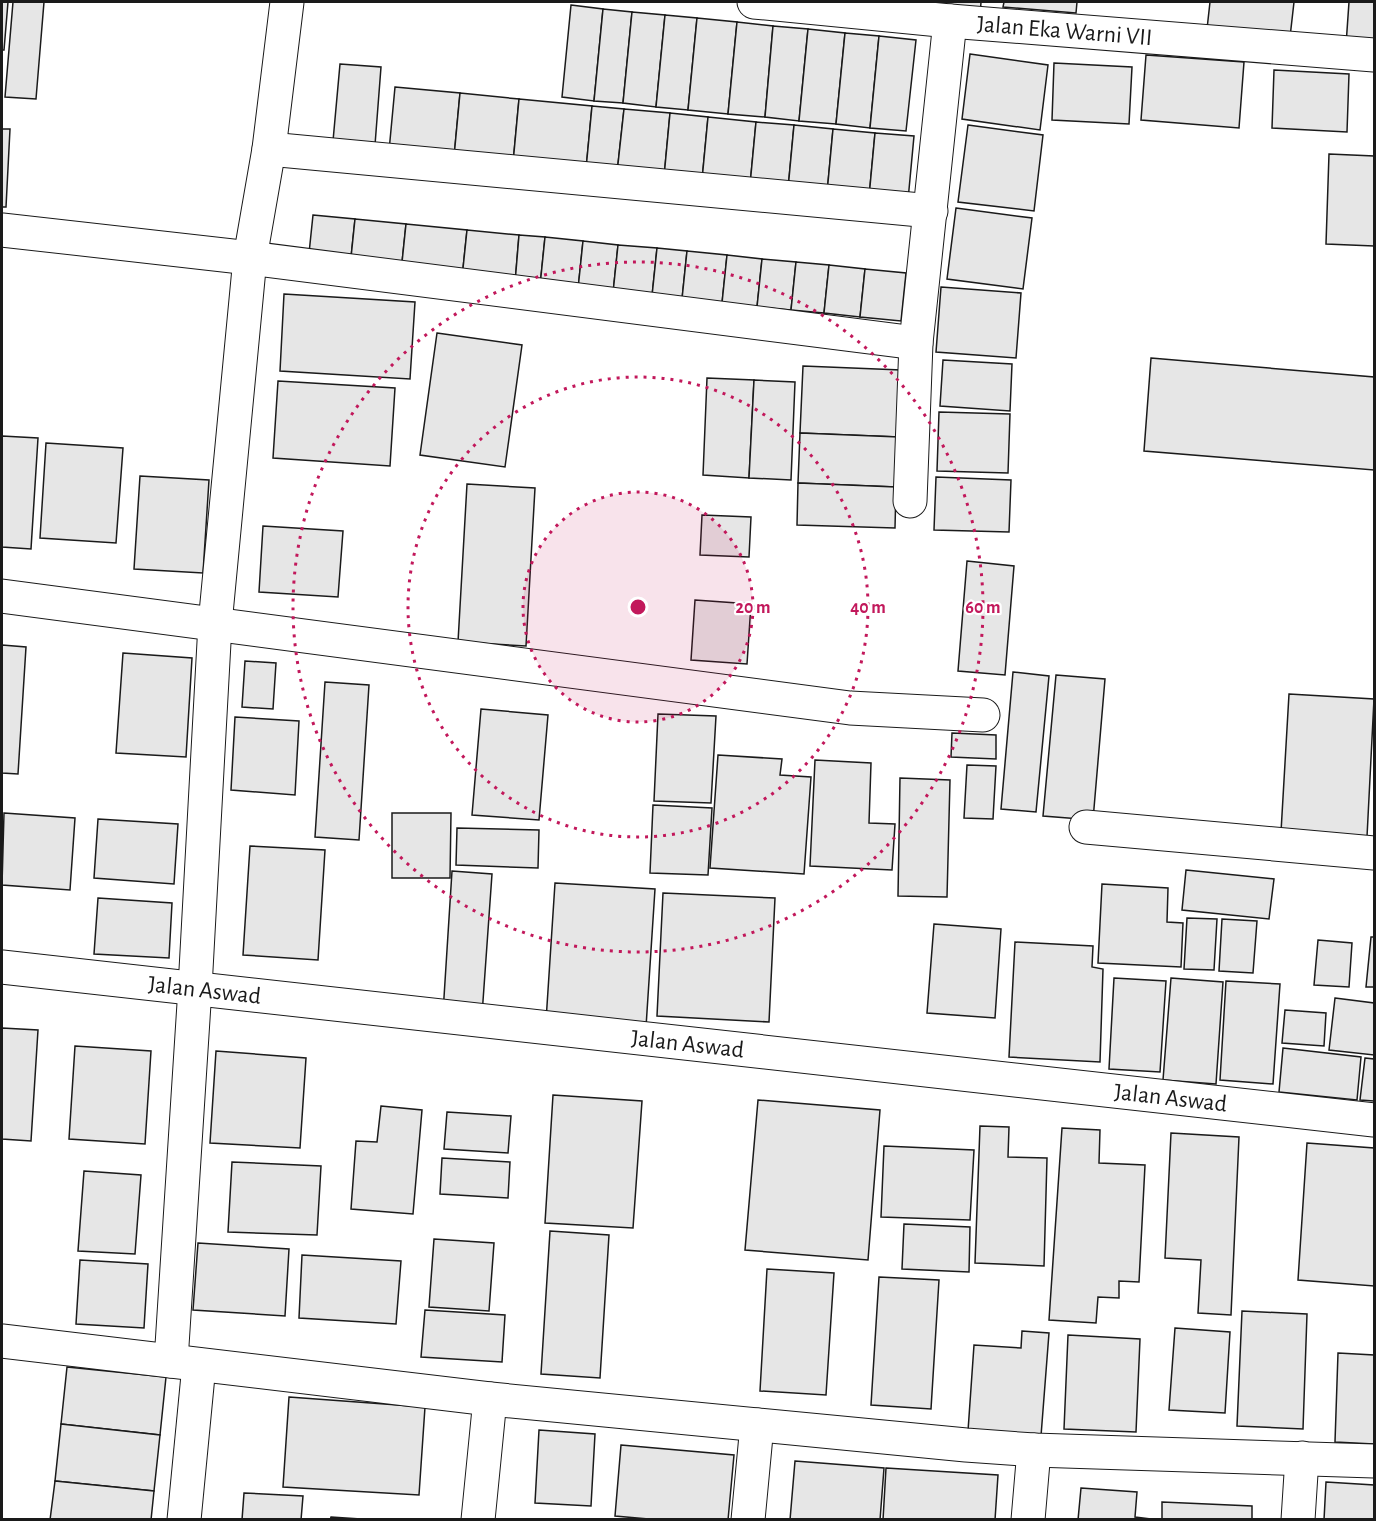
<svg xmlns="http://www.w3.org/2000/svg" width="1376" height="1521" font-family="'Alegreya Sans',sans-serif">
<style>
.building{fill:#e6e6e6;stroke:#1a1a1a;stroke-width:1.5}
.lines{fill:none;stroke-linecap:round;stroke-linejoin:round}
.minor-casing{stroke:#1a1a1a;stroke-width:35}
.minor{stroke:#fff;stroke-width:33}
.ring{fill:none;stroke:#c2185b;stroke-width:3;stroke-dasharray:3 6}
.labels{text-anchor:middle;stroke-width:4.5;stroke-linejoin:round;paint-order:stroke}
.street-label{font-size:24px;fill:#1a1a1a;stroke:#fff}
.centre{fill:#c2185b;stroke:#fff;stroke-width:3}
.ring-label{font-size:18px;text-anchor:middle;font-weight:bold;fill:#c2185b;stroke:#fff;stroke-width:4.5;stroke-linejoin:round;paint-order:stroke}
</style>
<rect width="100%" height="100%" fill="#fff"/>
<g class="building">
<path d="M2,2H8L4,50H2Z"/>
<path d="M13,2H44L36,99L5,97Z"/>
<path d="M910,2H981L980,17Z"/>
<path d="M1004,2H1077L1076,13L1003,7Z"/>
<path d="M1210,2H1294L1289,46L1206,38Z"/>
<path d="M1349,2H1374V47L1346,45Z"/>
<path d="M571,5L603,9L594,101L562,97Z"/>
<path d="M603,9L632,12L623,103L594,101Z"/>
<path d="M632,12L665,15L656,107L623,103Z"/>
<path d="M665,15L697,18L688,110L656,107Z"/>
<path d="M697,18L737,22L728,114L688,110Z"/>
<path d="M737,22L773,26L765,117L728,114Z"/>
<path d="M773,26L808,29L799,121L765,117Z"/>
<path d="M808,29L845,33L836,124L799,121Z"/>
<path d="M845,33L879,36L870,128L836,124Z"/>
<path d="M879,36L916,40L906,131L870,128Z"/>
<path d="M970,54L1048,65L1040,130L962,119Z"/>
<path d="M1146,55L1244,62L1239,128L1141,120Z"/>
<path d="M1054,63L1132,67L1129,124L1052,120Z"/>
<path d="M340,64L381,67L375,145L333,141Z"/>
<path d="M1274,70L1349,74L1347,132L1272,128Z"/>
<path d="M395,87L460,93L454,157L389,151Z"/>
<path d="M460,93L519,99L513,163L454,157Z"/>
<path d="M519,99L592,106L586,169L513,163Z"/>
<path d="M592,106L624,109L617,173L586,169Z"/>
<path d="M624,109L670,113L664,177L617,173Z"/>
<path d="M670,113L708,117L702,180L664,177Z"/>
<path d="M708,117L756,122L750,185L702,180Z"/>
<path d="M756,122L794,125L788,189L750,185Z"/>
<path d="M794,125L833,129L827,193L788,189Z"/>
<path d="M968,125L1043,135L1034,211L958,202Z"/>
<path d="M2,129H10L6,207H2Z"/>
<path d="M833,129L875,133L869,197L827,193Z"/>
<path d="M875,133L914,136L908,200L869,197Z"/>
<path d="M1329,154L1374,156V246L1326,244Z"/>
<path d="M956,208L1032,218L1023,289L947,279Z"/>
<path d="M313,215L355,219L350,267L308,263Z"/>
<path d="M355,219L406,224L401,272L350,267Z"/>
<path d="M406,224L467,230L462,278L401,272Z"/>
<path d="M467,230L519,235L515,283L462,278Z"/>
<path d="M519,235L545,237L540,286L515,283Z"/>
<path d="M545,237L583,241L578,289L540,286Z"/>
<path d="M583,241L618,245L613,293L578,289Z"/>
<path d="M618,245L657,248L652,296L613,293Z"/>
<path d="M657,248L687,251L682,299L652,296Z"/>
<path d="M687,251L727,255L722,303L682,299Z"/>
<path d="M727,255L762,259L757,307L722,303Z"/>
<path d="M762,259L796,262L791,310L757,307Z"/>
<path d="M796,262L829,265L824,313L791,310Z"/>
<path d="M829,265L865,269L860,317L824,313Z"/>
<path d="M865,269L906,273L901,321L860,317Z"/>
<path d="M941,287L1021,293L1016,358L936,352Z"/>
<path d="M284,294L415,302L410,379L280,371Z"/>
<path d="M437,333L522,345L505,467L420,455Z"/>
<path d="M1151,358L1374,377V470L1144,451Z"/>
<path d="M943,360L1012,364L1010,411L940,406Z"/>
<path d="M803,366L901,370L899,437L800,433Z"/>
<path d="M707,378L754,380L749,478L703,475Z"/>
<path d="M754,380L795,382L791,480L749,478Z"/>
<path d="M278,381L395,388L390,466L273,458Z"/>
<path d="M939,412L1010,414L1008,473L937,471Z"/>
<path d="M800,433L899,437L896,487L798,483Z"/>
<path d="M2,436L38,438L31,549L2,547Z"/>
<path d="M46,443L123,448L116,543L40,538Z"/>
<path d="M140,476L209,480L203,573L134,569Z"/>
<path d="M936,477L1011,480L1009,532L934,530Z"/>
<path d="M798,483L896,487L895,528L797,525Z"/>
<path d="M467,484L535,488L526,646L458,642Z"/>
<path d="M702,515L751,517L749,557L700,555Z"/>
<path d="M263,526L343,531L338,597L259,592Z"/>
<path d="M967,561L1014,566L1005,675L958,671Z"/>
<path d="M695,600L751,604L747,664L691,660Z"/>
<path d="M2,645L26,647L18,774L2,773Z"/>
<path d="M123,653L192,658L186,757L116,753Z"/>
<path d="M245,661L276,663L273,709L242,707Z"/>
<path d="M1013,672L1049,676L1036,812L1001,809Z"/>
<path d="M1056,675L1105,679L1093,820L1043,816Z"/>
<path d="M325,682L369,685L359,840L315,837Z"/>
<path d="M1289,694L1374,699L1367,837L1281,832Z"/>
<path d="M481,709L548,715L539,820L472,815Z"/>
<path d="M658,714L716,716L711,803L654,801Z"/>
<path d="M235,717L299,721L295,795L231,790Z"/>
<path d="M952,733L996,735V759L951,757Z"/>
<path d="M718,755L782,759L780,775L811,777L804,874L710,868Z"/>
<path d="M815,760L871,763L869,823L895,824L892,870L810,866Z"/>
<path d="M967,765L996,766L993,819L964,818Z"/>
<path d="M900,778L950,780L947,897L898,896Z"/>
<path d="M653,805L712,808L708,875L650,873Z"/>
<path d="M4,813L75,818L70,890L2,885Z"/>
<path d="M392,813H451L450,878H392Z"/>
<path d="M98,819L178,824L174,884L94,878Z"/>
<path d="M457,828L539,830L538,868L456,865Z"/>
<path d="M250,846L325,850L318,960L243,955Z"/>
<path d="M1186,870L1274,879L1269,919L1182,910Z"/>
<path d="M452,871L492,874L482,1015L443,1013Z"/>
<path d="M555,883L655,889L646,1027L546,1021Z"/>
<path d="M1102,884L1168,888L1167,922L1183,923L1181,967L1098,963Z"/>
<path d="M663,893L775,898L769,1022L657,1016Z"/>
<path d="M98,898L172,903L169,958L94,954Z"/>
<path d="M1187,918L1217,919L1214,970L1184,969Z"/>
<path d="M1222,919L1257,921L1253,973L1219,971Z"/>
<path d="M934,924L1001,929L995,1018L927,1013Z"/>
<path d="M1371,937H1374V987H1366Z"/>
<path d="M1318,940L1352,943L1349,987L1314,985Z"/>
<path d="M1015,942L1093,946L1092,967L1103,969L1100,1062L1009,1057Z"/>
<path d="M1114,978L1166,981L1160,1072L1109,1069Z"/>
<path d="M1171,978L1223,982L1216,1084L1163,1080Z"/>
<path d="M1226,981L1280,984L1273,1084L1220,1080Z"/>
<path d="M1335,998L1374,1003V1055L1329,1050Z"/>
<path d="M1285,1010L1326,1013L1324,1046L1282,1043Z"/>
<path d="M2,1028L38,1030L31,1141L2,1139Z"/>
<path d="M75,1046L151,1051L145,1144L69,1139Z"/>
<path d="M1283,1048L1361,1057L1357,1100L1279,1092Z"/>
<path d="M216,1051L306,1058L300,1148L210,1143Z"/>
<path d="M1365,1058L1374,1059V1101L1360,1100Z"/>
<path d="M553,1095L642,1101L633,1228L545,1223Z"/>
<path d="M758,1100L880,1110L868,1260L745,1250Z"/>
<path d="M381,1106L422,1110L413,1214L351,1209L356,1141L377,1142Z"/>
<path d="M447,1112L511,1116L508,1153L444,1149Z"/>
<path d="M980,1126L1009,1127L1008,1157L1047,1158L1044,1266L975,1263Z"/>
<path d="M1062,1128L1100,1130L1099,1163L1145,1165L1139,1282L1119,1281V1298L1098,1297L1096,1323L1049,1320Z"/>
<path d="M1171,1133L1239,1137L1231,1315L1198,1313L1201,1260L1165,1258Z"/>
<path d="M1307,1143L1374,1148V1286L1298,1280Z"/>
<path d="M884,1146L974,1150L970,1220L881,1217Z"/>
<path d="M442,1158L510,1162L508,1198L440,1194Z"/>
<path d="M232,1162L321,1166L317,1235L228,1232Z"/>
<path d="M84,1171L141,1175L135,1254L78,1251Z"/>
<path d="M904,1224L970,1227L969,1272L902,1269Z"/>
<path d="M550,1231L609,1235L600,1378L541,1374Z"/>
<path d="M434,1239L494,1243L489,1311L429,1307Z"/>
<path d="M198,1243L289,1249L285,1316L193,1310Z"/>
<path d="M302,1255L401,1261L396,1324L299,1318Z"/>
<path d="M80,1260L148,1264L144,1328L76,1324Z"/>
<path d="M767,1269L834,1273L826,1395L760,1391Z"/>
<path d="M879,1277L939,1280L931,1409L871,1405Z"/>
<path d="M425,1310L505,1315L502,1362L421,1357Z"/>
<path d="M1242,1311L1307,1314L1303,1429L1237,1426Z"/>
<path d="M1175,1328L1230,1332L1225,1413L1169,1410Z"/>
<path d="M1022,1331L1049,1333L1041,1436L968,1431L974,1345L1021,1348Z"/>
<path d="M1068,1335L1140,1339L1136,1432L1064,1429Z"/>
<path d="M1338,1353L1374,1355V1444L1335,1442Z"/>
<path d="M67,1367L166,1377L160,1435L61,1424Z"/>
<path d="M289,1397L425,1407L419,1495L283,1487Z"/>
<path d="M61,1424L160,1435L154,1491L55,1481Z"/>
<path d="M539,1430L595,1434L591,1506L535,1503Z"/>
<path d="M621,1445L734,1455L728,1520H660L615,1516Z"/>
<path d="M795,1461L884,1468L880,1520H790Z"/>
<path d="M886,1468L998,1475L995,1520H883Z"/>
<path d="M55,1481L154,1491L151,1520H50Z"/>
<path d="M1326,1482L1374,1485V1520H1324Z"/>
<path d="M1081,1488L1137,1492L1135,1517L1159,1520H1078Z"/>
<path d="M244,1493L303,1496L301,1520H242Z"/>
<path d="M1162,1502L1252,1506V1520H1162Z"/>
<path d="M331,1517L376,1520H330Z"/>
</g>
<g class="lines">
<g class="minor-casing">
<g id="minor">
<path id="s1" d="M754,2L950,21L1374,55"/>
<path d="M269,149L931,211"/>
<path d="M2,230L250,258L916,343"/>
<path d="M910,501L916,343L950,21"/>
<path d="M2,596L850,708L983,715"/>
<path d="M1086,827L1374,853"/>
<path id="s2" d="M2,967L1374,1120"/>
<path d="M2,1341L490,1399L966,1445L1034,1450L1374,1461"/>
<path d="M171,1361L195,988L215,624L250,258L269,149L287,2"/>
<path d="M184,1520L199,1365"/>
<path d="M478,1520L490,1399"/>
<path d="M748,1520L757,1425"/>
<path d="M1028,1520L1034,1450"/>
<path d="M1298,1520L1302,1458"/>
</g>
</g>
<use href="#minor" class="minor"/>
</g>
<circle cx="638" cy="607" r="115" fill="#c2185b" fill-opacity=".12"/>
<g class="ring">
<circle cx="638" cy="607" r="115"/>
<circle cx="638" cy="607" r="230"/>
<circle cx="638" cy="607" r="345"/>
</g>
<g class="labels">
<g class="street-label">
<text dy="8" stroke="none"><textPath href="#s1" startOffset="312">Jalan Eka Warni VII</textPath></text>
<text dy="8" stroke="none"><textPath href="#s2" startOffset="204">Jalan Aswad</textPath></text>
<text dy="8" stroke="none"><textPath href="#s2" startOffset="690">Jalan Aswad</textPath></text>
<text dy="8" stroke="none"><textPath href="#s2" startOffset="1176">Jalan Aswad</textPath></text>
</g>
</g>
<circle cx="638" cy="607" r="9" class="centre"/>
<g class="ring-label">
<text x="753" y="613">20 m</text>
<text x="868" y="613">40 m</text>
<text x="983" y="613">60 m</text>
</g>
<rect width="1376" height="1521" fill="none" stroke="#1a1a1a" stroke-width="6"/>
</svg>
